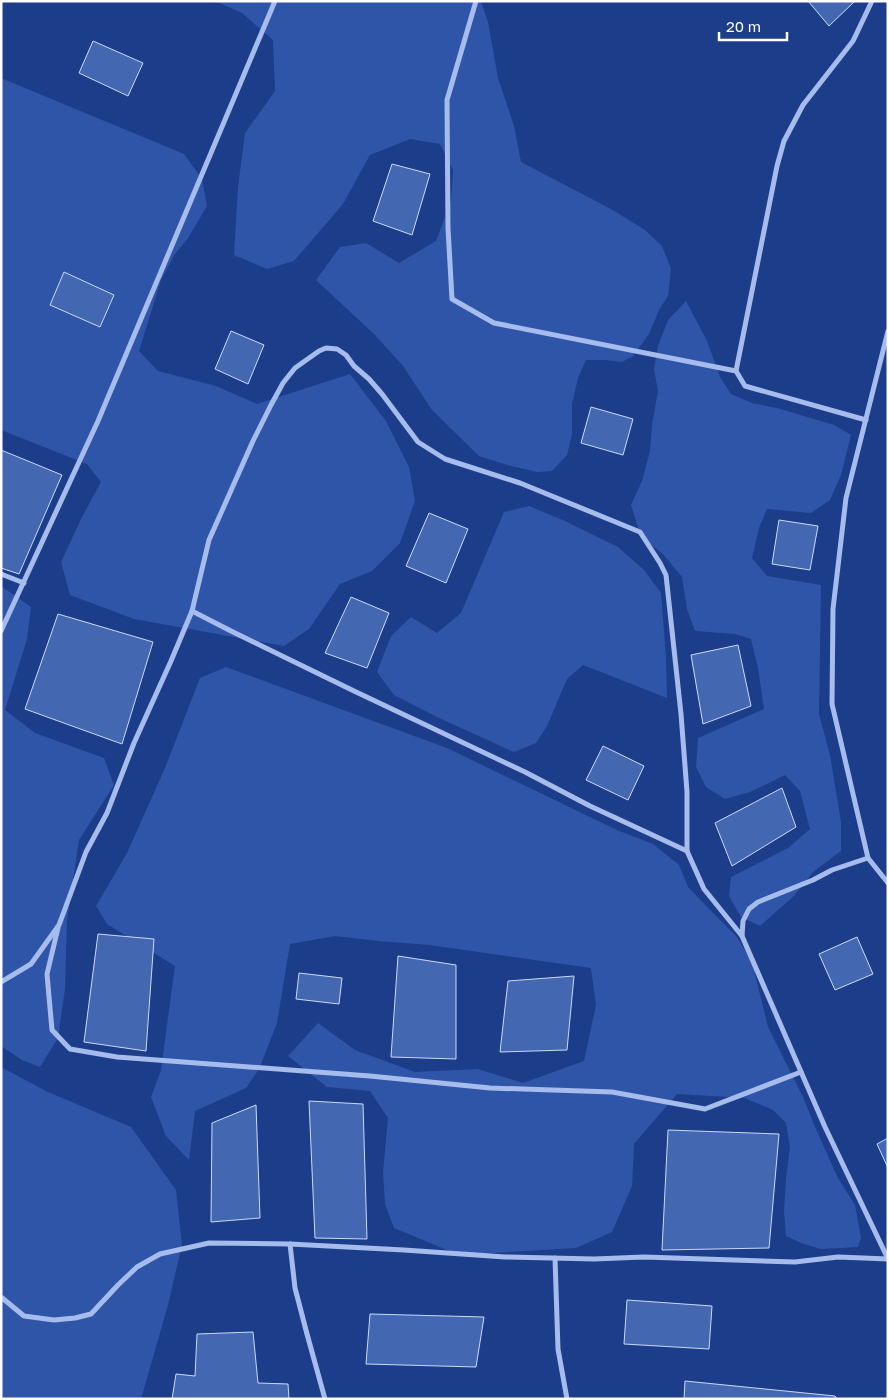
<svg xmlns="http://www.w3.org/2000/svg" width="889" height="1400" font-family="'Golos Text',sans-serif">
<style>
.green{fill:#2f55a8}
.building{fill:#4467b2;stroke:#cbdaf9}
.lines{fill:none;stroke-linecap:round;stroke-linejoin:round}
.minor{stroke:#a6bcec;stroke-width:5}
</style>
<rect width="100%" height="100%" fill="#1c3d8a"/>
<g class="green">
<path d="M215,1H481L488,22L498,78L514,126L521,162L611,209L645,230L662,246L671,269L668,296L659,310L649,334L633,356L622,362L605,360H586L578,378L572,404V434L567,455L552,471L537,472L507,465L479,456L432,410L403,366L375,335L316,280L340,247L366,243L399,263L436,241L451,201L453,170L440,144L410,139L370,155L343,204L294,261L267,269L234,255L238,187L245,133L275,91L273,40L242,13Z"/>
<path d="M1,78L184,154L202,179L207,206L188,238L175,254L161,280L139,351L158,371L216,386L257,404L350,374L386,421L409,467L415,501L400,543L372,571L340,584L309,629L284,646L134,619L70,595L61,562L82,517L101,482L87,464L1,430Z"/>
<path d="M686,301L707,341L720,377L731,394L752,403L777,408L834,425L851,435L841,475L830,500L811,513L767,509L759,528L752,558L767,576L821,585L819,714L830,755L841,822V851L813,872L794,896L760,926L741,917L729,896L731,877L788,848L810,829L800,791L785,775L750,792L725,799L706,787L696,767L698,738L764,709L758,668L751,639L735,634L695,631L687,609L682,577L663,554L641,537L631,505L642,481L650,451L652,425L658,391L654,369L658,346L668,320Z"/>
<path d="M529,506L565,521L618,547L644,570L661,593L666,657L667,698L583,665L567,679L547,726L536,743L514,752L439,718L394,695L377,672L391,636L411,617L437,633L461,613L504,512Z"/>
<path d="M1,586L31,607L27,639L5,710L35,733L104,758L114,785L79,840L67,921L65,989L58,1038L40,1067L22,1060L1,1046Z"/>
<path d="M226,667L447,748L617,830L653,844L679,865L688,887L715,915L737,937L752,962L768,1027L804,1099L815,1127L838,1178L855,1205L861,1238L858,1247L821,1249L801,1243L786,1236L784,1211L786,1178L790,1147L786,1123L773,1110L745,1098L677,1094L634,1144L632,1186L612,1232L576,1248L459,1255L394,1228L385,1204L383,1172L388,1118L370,1091L327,1087L288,1056L318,1023L355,1050L415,1072L478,1069L523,1083L584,1061L596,1005L591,968L429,945L378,941L335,936L290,944L277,1023L259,1069L246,1088L195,1111L189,1160L166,1136L151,1097L161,1070L175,966L107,924L96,906L127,853L165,768L200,678Z"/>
<path d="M1,1067L48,1092L131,1127L176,1190L182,1245L168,1305L141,1399H1Z"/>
</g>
<g class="building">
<path d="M808,1H855L829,26Z"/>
<path d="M93,41L143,63L128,96L79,73Z"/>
<path d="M392,164L430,174L412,235L373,221Z"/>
<path d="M64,272L114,295L100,327L50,305Z"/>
<path d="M231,331L264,345L248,384L215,369Z"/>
<path d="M591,407L633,419L623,455L581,443Z"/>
<path d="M1,450L62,475L19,574L1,568Z"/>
<path d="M429,513L468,529L446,583L406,566Z"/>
<path d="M779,520L818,526L810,570L772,564Z"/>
<path d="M351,597L389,613L367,668L325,653Z"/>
<path d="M58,614L153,642L122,744L25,709Z"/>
<path d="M738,645L751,706L703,724L691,655Z"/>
<path d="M603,746L644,766L628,800L586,780Z"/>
<path d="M782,788L796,827L732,866L715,823Z"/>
<path d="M98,934L154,939L146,1051L84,1042Z"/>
<path d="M857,937L873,974L835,990L819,954Z"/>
<path d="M398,956L456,965V1059L391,1057Z"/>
<path d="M299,973L342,978L339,1004L296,999Z"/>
<path d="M574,976L567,1050L500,1052L508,981Z"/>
<path d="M309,1101L363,1104L367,1239L315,1238Z"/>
<path d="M256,1105L260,1218L211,1222L212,1123Z"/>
<path d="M668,1130L779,1134L769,1248L662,1250Z"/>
<path d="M888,1138V1168L877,1144Z"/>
<path d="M627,1300L712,1306L709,1349L624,1344Z"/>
<path d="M370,1314L484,1317L476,1367L366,1364Z"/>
<path d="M253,1332L258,1383L288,1384L289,1399H172L176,1374L195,1376L197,1334Z"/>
<path d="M685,1381L835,1396L837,1399H684Z"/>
</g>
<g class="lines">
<g class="minor">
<path d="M476,1L447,100L448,228L452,299L494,323L736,371L745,386L866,420"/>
<path d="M888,331L846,498L833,609L832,704L868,858L888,883"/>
<path d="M736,371L777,166L784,141L803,105L853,41L872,1"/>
<path d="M1,574L24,583"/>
<path d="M192,611L229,630L354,691L525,772L590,806L687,851"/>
<path d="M1,631L98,421L275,1"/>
<path d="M868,858L832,870L813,880L758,902L749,909L743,921L742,936L825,1127L888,1259"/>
<path d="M58,928L47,974L52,1030L70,1049L117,1057L370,1076L490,1088L612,1092L705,1109L801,1072"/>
<path d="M1,982L31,964L59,925L86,852L107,813L134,743L171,661L192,611L209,540L253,441L271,405L283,383L295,368L319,351L326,348L337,349L346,355L354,366L369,379L382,394L418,442L445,459L520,483L640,532L660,563L666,575L681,714L687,792V851L704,889L742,936"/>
<path d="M290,1244L295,1288L307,1334L325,1399"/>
<path d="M555,1258L558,1349L567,1399"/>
<path d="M1,1297L24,1316L54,1320L75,1318L91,1314L118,1285L137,1267L160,1254L209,1243L290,1244L404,1250L505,1257L594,1259L644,1257L795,1262L838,1257L888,1259"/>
</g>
</g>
<rect width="889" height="1400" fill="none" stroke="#ffffff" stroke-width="5"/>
<path d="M719 32v8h68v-8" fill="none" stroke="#ffffff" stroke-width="2.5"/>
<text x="726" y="32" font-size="15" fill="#ffffff" stroke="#1c3d8a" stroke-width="4" paint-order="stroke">20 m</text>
</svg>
